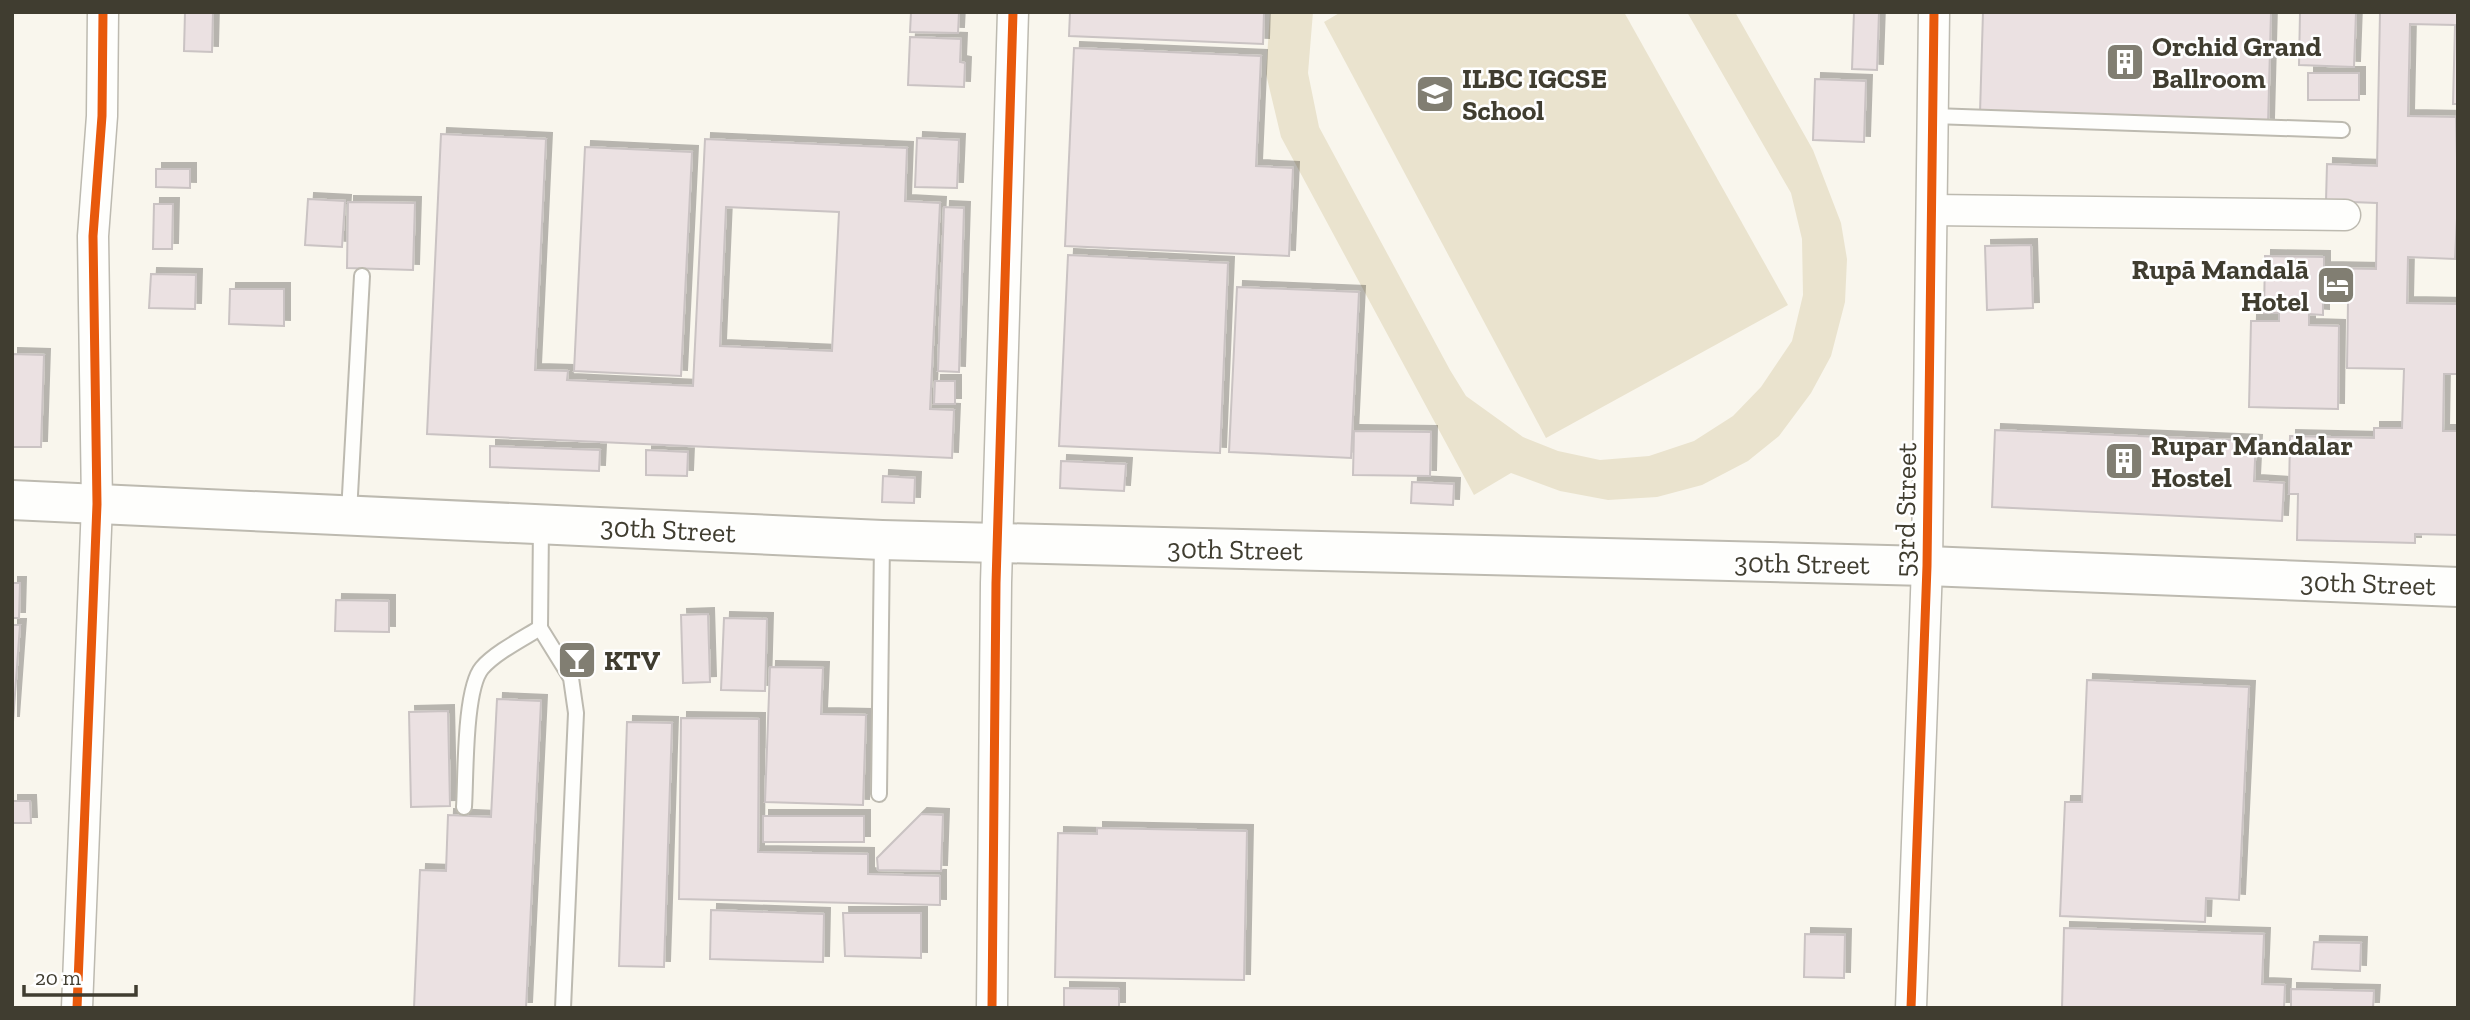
<svg xmlns="http://www.w3.org/2000/svg" width="2470" height="1020" font-family="'Zilla Slab',serif">
<style>
.pitch{fill:#eae3ce}
.building{fill:#ebe1e2;stroke:#cac3c3;stroke-width:2;fill-rule:evenodd;filter:url(#shadow)}
.lines{fill:none;stroke-linecap:round;stroke-linejoin:round}
.service-casing{stroke:#bdbab0;stroke-width:18}
.minor-casing{stroke:#bdbab0;stroke-width:33}
.secondary-casing{stroke:#bdbab0;stroke-width:42}
.service{stroke:#fefefc;stroke-width:14}
.minor{stroke:#fefefc;stroke-width:30}
.secondary{stroke:#fefefc;stroke-width:38}
.cycleway-casing{stroke:#fff;stroke-width:13}
.cycleway{stroke:#e8590c;stroke-width:9}
.labels{text-anchor:middle;stroke-width:5;stroke-linejoin:round;paint-order:stroke}
.poi-label{font-size:28px;font-weight:bold;fill:#403d30;stroke:#fff;text-anchor:start}
.street-label{font-size:28px;fill:#403d30;stroke:#fff}
</style>
<defs>
<filter id="shadow"><feDropShadow dx="6" dy="-6" stdDeviation="0" flood-color="#0004"/></filter>
</defs>
<rect width="100%" height="100%" fill="#f9f6ed"/>
<g class="pitch">
<path d="M1270,12H1313L1308,73L1319,127L1450,370L1466,396L1523,437L1558,451L1600,460L1649,456L1694,441L1733,416L1761,387L1792,341L1803,295L1802,239L1791,193L1687,12H1735L1813,150L1841,223L1847,259L1845,302L1831,356L1811,393L1779,436L1748,461L1702,485L1657,497L1608,500L1560,491L1511,473L1474,495L1281,137L1266,74Z"/>
<path d="M1341,12H1624L1788,305L1546,438L1324,22Z"/>
</g>
<g class="building">
<path d="M185,12H213L212,52L184,51Z"/>
<path d="M911,12H959L958,33L910,32Z"/>
<path d="M1070,12H1264L1263,44L1069,36Z"/>
<path d="M1854,12H1879L1877,70L1852,69Z"/>
<path d="M1983,12H2271L2268,124L1980,113Z"/>
<path d="M2300,12H2356L2354,67L2299,65Z"/>
<path d="M2380,12H2458V104H2453L2455,25L2410,24L2408,116L2456,117L2458,198L2455,259L2408,257L2407,303L2458,304V374H2444L2443,431H2458V535L2415,534V543L2297,540L2298,494H2289L2290,436L2374,438V428H2402L2404,369L2347,368L2348,302H2323V315L2309,314V325L2339,326L2338,409L2249,407L2251,321H2279V313H2264L2265,256L2324,257V268L2376,269L2377,203L2326,201L2327,164L2377,166Z"/>
<path d="M910,37L961,39L960,62L965,63L964,87L908,85Z"/>
<path d="M1074,48L1261,56L1256,166L1293,168L1289,256L1065,246Z"/>
<rect x="2308" y="73" width="51" height="27"/>
<path d="M1815,79L1866,81L1864,142L1813,140Z"/>
<path d="M441,134L546,139L535,370L568,371L567,380L693,386L705,139L907,148L905,201L940,203L930,409L954,410L952,458L427,434ZM726,207L839,212L832,351L720,346Z"/>
<path d="M917,138L959,140L957,188L915,187Z"/>
<path d="M585,147L692,152L681,376L574,371Z"/>
<path d="M156,169H190V188L156,187Z"/>
<path d="M308,199L345,201L342,247L305,245Z"/>
<path d="M348,202L415,203L413,270L347,268Z"/>
<path d="M154,204H173L172,249H153Z"/>
<path d="M944,207L964,208L959,372L938,371Z"/>
<path d="M2031,245L2033,308L1987,310L1985,246Z"/>
<path d="M1068,255L1228,263L1220,453L1059,446Z"/>
<path d="M151,274L196,275L195,309L149,308Z"/>
<path d="M1237,287L1359,292L1351,458L1229,452Z"/>
<path d="M230,289H284V326L229,324Z"/>
<path d="M12,354L44,355L41,447H12Z"/>
<path d="M935,381H955V404H934Z"/>
<path d="M1995,430L2256,441L2254,481L2284,483L2282,521L1992,507Z"/>
<path d="M1354,431L1431,432L1430,476L1353,475Z"/>
<path d="M490,446L600,450L599,471L490,467Z"/>
<path d="M646,450L688,452L687,476L646,475Z"/>
<path d="M1061,461L1126,464L1124,491L1060,488Z"/>
<path d="M883,476L915,478L914,503L882,502Z"/>
<path d="M1412,482L1454,484L1453,505L1411,503Z"/>
<path d="M12,583H20L19,618H12Z"/>
<path d="M336,600L389,601V632L335,631Z"/>
<path d="M708,614L710,682L683,683L681,615Z"/>
<path d="M724,618L767,619L765,691L721,690Z"/>
<path d="M12,625H20L13,722H12Z"/>
<path d="M770,667L823,668L821,714L866,715L863,805L765,802Z"/>
<path d="M2087,680L2249,687L2239,900L2206,898L2205,922L2060,916L2065,802H2082Z"/>
<path d="M497,699L541,701L526,1008H414L420,870L446,871L448,815L491,817Z"/>
<path d="M448,711L450,806L411,807L409,712Z"/>
<path d="M681,718L759,719L758,852L868,854V874L940,876V905L679,899Z"/>
<path d="M627,722L672,723L664,967L619,966Z"/>
<path d="M12,801H30L31,823H12Z"/>
<path d="M921,814L943,815L941,871L878,870L877,858Z"/>
<rect x="763" y="816" width="101" height="26"/>
<path d="M1097,828L1247,831L1244,980L1055,977L1058,833L1097,834Z"/>
<path d="M711,910L824,914L823,962L710,959Z"/>
<path d="M843,913H921V958L845,956Z"/>
<path d="M2064,928L2264,934L2262,984L2285,985L2284,1008H2062Z"/>
<path d="M1805,934L1845,935L1844,978L1804,977Z"/>
<path d="M2314,942L2361,943L2360,971L2312,969Z"/>
<path d="M1064,988L1119,989V1008H1064Z"/>
<path d="M2291,989L2374,991L2373,1008H2291Z"/>
</g>
<g class="lines">
<g class="service-casing">
<g id="service">
<path d="M1933,116L2342,130"/>
<path d="M349,513L362,276"/>
<path d="M541,525L540,628L571,678L576,713L563,1008"/>
<path d="M879,794L882,541"/>
<path d="M464,807C466,778 464,689 482,668C495,653 522,639 540,628"/>
</g>
</g>
<g class="minor-casing">
<g id="minor">
<path d="M1932,210L2345,215"/>
<path d="M77,1008L97,504L93,236L102,116L103,12"/>
<path d="M992,1008L996,583L1013,12"/>
<path d="M1911,1008L1927,566L1934,12"/>
</g>
</g>
<g class="secondary-casing">
<path id="secondary" d="M12,500L882,540L1927,566L2458,587"/>
</g>
<use href="#service" class="service"/>
<use href="#minor" class="minor"/>
<use href="#secondary" class="secondary"/>
<g class="cycleway-casing">
<g id="cycleway">
<path d="M77,1008L97,504L93,236L102,116L103,12"/>
<path d="M992,1008L996,583L1013,12"/>
<path d="M1911,1008L1927,566L1934,12"/>
</g>
</g>
<use href="#cycleway" class="cycleway"/>
</g>
<defs>
<g id="building-square" transform="scale(2.0125)"><rect x="-9" y="-9" width="18" height="18" rx="4" fill="#817e72" stroke="#fff"/><path d="M-4-6H4V6H1V3H-1V6H-4ZM-2.5-4.3h1.7v1.8h-1.7ZM.8-4.3h1.7v1.8H.8ZM-2.5-1h1.7V.8h-1.7ZM.8-1h1.7V.8H.8Z" fill="#fff"/></g>
<g id="school-square" transform="scale(2.0125)"><rect x="-9" y="-9" width="18" height="18" rx="4" fill="#817e72" stroke="#fff"/><path d="M0-5L7-2L0 1L-7-2ZM-4 1L0 2.5L4 1V4Q0 6-4 4Z" fill="#fff"/></g>
<g id="hotel-square" transform="scale(2.0125)"><rect x="-9" y="-9" width="18" height="18" rx="4" fill="#817e72" stroke="#fff"/><path d="M-6-4.5h1.5V1H6V5H4.5V3h-9V5H-6ZM-4 0a1.8 1.8 0 1 1 3.6 0ZM.5 0V-2.5h3Q6-2.5 6 0Z" fill="#fff"/></g>
<g id="bar-square" transform="scale(2.0125)"><rect x="-9" y="-9" width="18" height="18" rx="4" fill="#817e72" stroke="#fff"/><path d="M-6-5H6L.8 .8V4.5H3.5V6h-7V4.5H-.8V.8Z" fill="#fff"/></g>
</defs>
<g fill-rule="evenodd">
<use href="#building-square" x="2125" y="62"/>
<use href="#school-square" x="1435" y="94"/>
<use href="#hotel-square" x="2336" y="285"/>
<use href="#building-square" x="2124" y="461"/>
<use href="#bar-square" x="577" y="660"/>
</g>
<g class="labels">
<g class="poi-label">
<text x="2152" y="56">Orchid Grand<tspan x="2152" dy="32">Ballroom</tspan></text>
<text x="1462" y="88">ILBC IGCSE<tspan x="1462" dy="32">School</tspan></text>
<text x="2309" y="279" text-anchor="end">Rupā Mandalā<tspan x="2309" dy="32">Hotel</tspan></text>
<text x="2151" y="455">Rupar Mandalar<tspan x="2151" dy="32">Hostel</tspan></text>
<text x="604" y="670">KTV</text>
</g>
<g class="street-label">
<text transform="translate(1905 510) rotate(-89)" y="10">53rd Street</text>
<text transform="translate(668 529) rotate(3)" y="10">30th Street</text>
<text transform="translate(1235 549) rotate(1)" y="10">30th Street</text>
<text transform="translate(1802 563) rotate(1)" y="10">30th Street</text>
<text transform="translate(2368 583) rotate(2)" y="10">30th Street</text>
</g>
</g>
<rect width="2470" height="1020" fill="none" stroke="#403d30" stroke-width="28"/>
<path d="M24 985v10h112v-10" fill="none" stroke="#403d30" stroke-width="3.5"/>
<text x="35" y="985" font-size="21" fill="#403d30" stroke="#ffffff" stroke-width="5" paint-order="stroke">20 m</text>
</svg>
